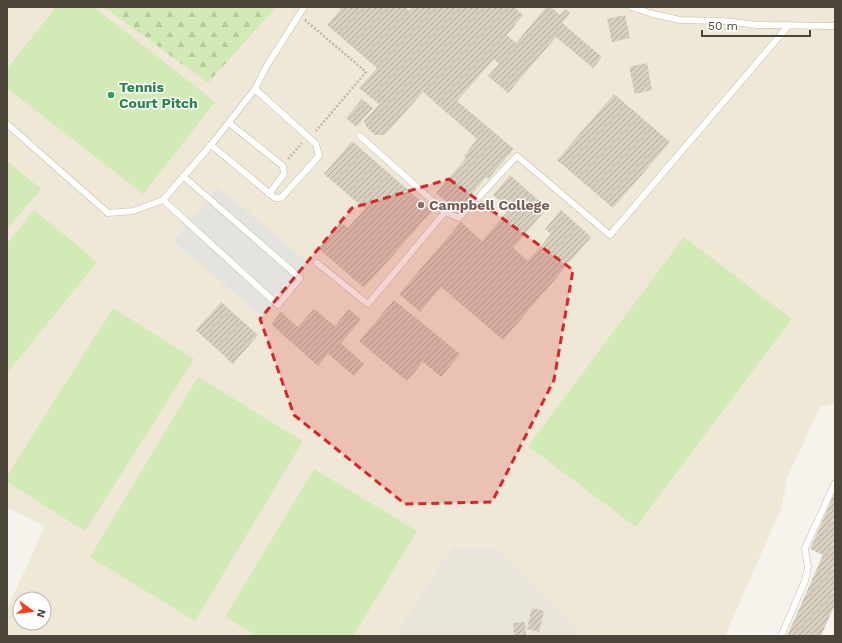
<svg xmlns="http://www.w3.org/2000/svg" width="842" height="643" font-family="'Work Sans',sans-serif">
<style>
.residential{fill:#eae5da}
.education{fill:#efe8d6;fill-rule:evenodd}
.forest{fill:url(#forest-firs)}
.garden{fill:#d2eab5}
.parking{fill:#e5e3e0}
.building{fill:url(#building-hatch)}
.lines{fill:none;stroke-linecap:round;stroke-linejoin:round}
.service-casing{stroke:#c2bbae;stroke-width:7}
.path{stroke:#c4b79f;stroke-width:2.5;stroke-dasharray:2 2;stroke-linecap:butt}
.service{stroke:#fff;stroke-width:6}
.marked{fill:#d62828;fill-opacity:0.2;stroke:#d62828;stroke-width:3;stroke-dasharray:8 5;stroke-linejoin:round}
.leisure-dot{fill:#2e9e5b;stroke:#fff;stroke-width:1.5}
.education-dot{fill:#8d6e63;stroke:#fff;stroke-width:1.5}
.labels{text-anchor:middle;stroke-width:3;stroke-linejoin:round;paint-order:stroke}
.leisure-label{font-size:14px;font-weight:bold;fill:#27864d;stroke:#fff;text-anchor:start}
.education-label{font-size:14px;font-weight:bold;fill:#785e54;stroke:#fff;text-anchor:start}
</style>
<defs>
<pattern id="forest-firs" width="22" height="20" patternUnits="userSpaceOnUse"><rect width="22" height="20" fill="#d2eab5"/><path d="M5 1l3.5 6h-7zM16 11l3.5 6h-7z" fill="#b6ca9c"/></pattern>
<pattern id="building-hatch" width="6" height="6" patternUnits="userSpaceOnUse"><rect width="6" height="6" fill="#d8cfc1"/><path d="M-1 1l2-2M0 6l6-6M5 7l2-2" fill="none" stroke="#b1aa9e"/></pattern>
</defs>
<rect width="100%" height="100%" fill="#f6f3ec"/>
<path class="residential" d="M452,546L497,548L584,636H394Z"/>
<path class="education" d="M7,7H835V403L820,407L788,476L780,511L725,636H584L497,548L452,546L394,636H7V609L45,526L7,508ZM20,599H44V623H20Z"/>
<path class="forest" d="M104,7H276L208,83Z"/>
<g class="garden">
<path d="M56,7H94L215,102L143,194L7,88V69Z"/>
<path d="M7,161L41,189L7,229Z"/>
<path d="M34,210L97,262L7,373V244Z"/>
<path d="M684,237L792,319L636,527L528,446Z"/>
<path d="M113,308L194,359L85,531L7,482V476Z"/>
<path d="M198,377L303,441L195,621L90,557Z"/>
<path d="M314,469L417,531L353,636H257L225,617Z"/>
</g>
<path class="parking" d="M218,187L309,263L263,317L173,241Z"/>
<g class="building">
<path d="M340,7H405L409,11L413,7H514L523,15L507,35L516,43L546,7H551L560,15L566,9L570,13L562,23L602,57L593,68L556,37L508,93L488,76L499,64L494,59L457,101L514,149L488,179L486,177L458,211L436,193L466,158L464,156L477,139L423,92L385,135H375L367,128L364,121L379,104L359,88L377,68L327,25L340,10Z"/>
<path d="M625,15L630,38L612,42L607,19Z"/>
<path d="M647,63L652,90L635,94L629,67Z"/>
<path d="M614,94L670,142L613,208L557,160Z"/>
<path d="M362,99L373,108L356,127L346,118Z"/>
<path d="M352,141L432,211L364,288L318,248L341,222L348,228L365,209L324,174Z"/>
<path d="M510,175L547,208L513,248L528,261L551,234L545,229L561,210L591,237L503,340L441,287L420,312L399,294L461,222L482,241L510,209L493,195Z"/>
<path d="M394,300L460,354L441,377L423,362L407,381L359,341Z"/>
<path d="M221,302L258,335L233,364L196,330Z"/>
<path d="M314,309L335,326L349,309L361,320L341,343L364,364L354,376L328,354L318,366L271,324L281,312L298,327Z"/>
<path d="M835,492V604L821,636H787L823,555L810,549Z"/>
<path d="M532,608L544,611L539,632L527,629Z"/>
<path d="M525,622L526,636H514L513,623Z"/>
</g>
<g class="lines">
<g class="service-casing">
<g id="service">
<path d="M631,7L653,14L680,20L723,21L758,25L835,26"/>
<path d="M229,123L283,166L284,174L269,194"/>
<path d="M7,124L108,213L133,211L163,200L211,145L255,89L266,67L304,7"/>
<path d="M360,136L445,212"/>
<path d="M211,145L275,198H281L319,156L316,144L255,89"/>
<path d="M163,200L278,305L300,278L183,176"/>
<path d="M317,263L368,304L445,212L459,218L517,156L610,235L789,25"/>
<path d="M781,636L805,581L808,567L806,556L805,548L835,483"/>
</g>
</g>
<g class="path">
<path d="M305,20L366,72L316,131"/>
<path d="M288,159L302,143"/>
</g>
<use href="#service" class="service"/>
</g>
<path class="marked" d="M449,179L573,270L554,380L492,502L405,504L294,415L260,319L352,208Z"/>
<circle class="leisure-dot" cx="111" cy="95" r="4"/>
<circle class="education-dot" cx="421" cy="205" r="4"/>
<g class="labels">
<g class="leisure-label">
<text x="119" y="92">Tennis<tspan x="119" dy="16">Court Pitch</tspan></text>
</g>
<g class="education-label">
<text x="429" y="210">Campbell College</text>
</g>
</g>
<rect width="842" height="643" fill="none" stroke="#4b4439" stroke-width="16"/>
<g transform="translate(32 611) rotate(105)"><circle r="19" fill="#ffffff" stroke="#b7b4b0"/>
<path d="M0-3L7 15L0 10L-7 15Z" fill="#fc3f1d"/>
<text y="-6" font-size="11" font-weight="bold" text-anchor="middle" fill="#4b4439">N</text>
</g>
<path d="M702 30v6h108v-6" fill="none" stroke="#4b4439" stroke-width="2"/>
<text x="708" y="30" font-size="12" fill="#4b4439" stroke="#ffffff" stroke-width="3" paint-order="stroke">50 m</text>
</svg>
